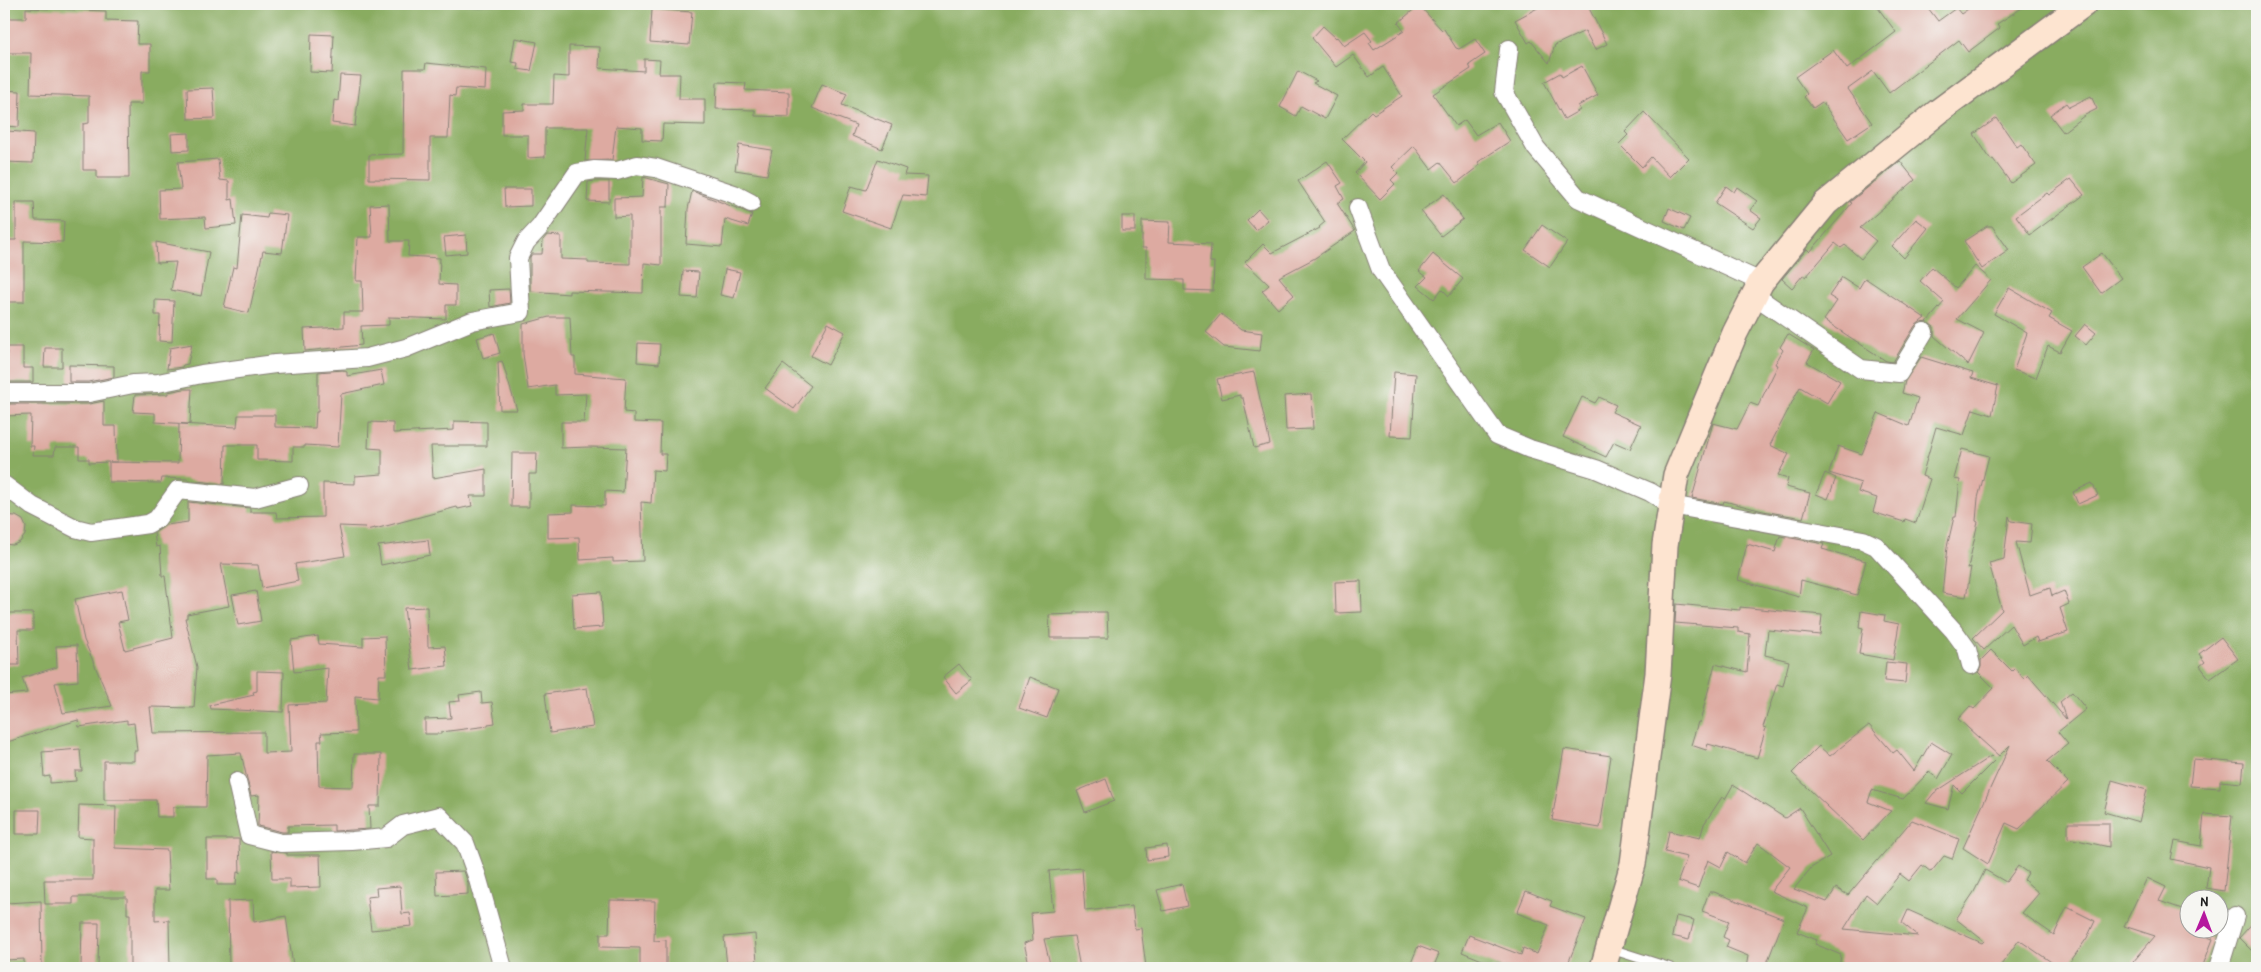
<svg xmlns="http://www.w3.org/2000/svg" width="2261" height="972" font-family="'Patrick Hand',sans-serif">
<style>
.forest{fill:#89ac60;stroke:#52643e;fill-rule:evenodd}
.building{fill:#ddaaa1}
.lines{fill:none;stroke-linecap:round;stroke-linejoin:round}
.lane-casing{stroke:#878076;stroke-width:11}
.street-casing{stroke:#878076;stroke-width:20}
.secondary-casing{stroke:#878076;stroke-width:28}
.lane{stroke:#fff;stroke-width:9}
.street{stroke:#fff;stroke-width:18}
.secondary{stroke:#fde4d0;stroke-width:25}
</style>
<rect width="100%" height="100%" fill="#f6f6f2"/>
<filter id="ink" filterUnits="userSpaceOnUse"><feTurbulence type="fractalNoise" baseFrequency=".02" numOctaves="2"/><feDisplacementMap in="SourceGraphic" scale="10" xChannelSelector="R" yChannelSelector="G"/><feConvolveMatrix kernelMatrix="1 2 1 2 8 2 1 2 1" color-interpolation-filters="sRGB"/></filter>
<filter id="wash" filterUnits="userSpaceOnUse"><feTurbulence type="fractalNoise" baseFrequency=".0096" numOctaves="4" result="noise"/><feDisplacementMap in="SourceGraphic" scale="20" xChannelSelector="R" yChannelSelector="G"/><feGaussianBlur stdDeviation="1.12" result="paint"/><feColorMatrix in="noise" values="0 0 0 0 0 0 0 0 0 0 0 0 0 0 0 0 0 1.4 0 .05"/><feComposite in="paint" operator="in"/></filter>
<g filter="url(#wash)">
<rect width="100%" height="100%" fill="#f2e5cf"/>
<path class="forest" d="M4,4H2257V968H4ZM2188,900H2218V930H2188Z"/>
<g id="blocks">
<g class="building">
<path d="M1545,4H1587L1607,44L1595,50L1585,31L1555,45L1549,63L1531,41L1528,43L1515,20Z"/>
<path d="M1875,4H1925L1938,21L1956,8L1961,14L1975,4H2028L1997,24L2000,28L1968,52L1959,40L1889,93L1873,71L1848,89L1872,123L1848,139L1822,102L1813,108L1804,97L1807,94L1795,77L1833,50L1847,69L1896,32Z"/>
<path d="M1419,5L1442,30L1444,29L1456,48L1459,49L1475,39L1485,54L1469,65L1471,69L1433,94L1456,126L1465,120L1476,135L1498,122L1510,141L1478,162L1480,165L1457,183L1440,162L1431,169L1414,146L1392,167L1398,173L1391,180L1395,184L1380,199L1355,173L1365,162L1342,139L1371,111L1374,114L1402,96L1383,67L1369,77L1353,55L1336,67L1312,38L1323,26L1336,38L1337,37L1344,46L1365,32L1372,41L1369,43L1374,50L1404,31L1398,23Z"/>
<path d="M26,8L106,11V20L138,21L137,44H150V71H142V104H128L129,178H97V170H83V124L89,123V96L30,94L31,53H4V18H26Z"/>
<path d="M652,9L692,12L689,45L650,42Z"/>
<path d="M311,34L334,35L332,73L310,72Z"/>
<path d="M515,38L537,42L531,71L517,69L518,63L511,62Z"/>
<path d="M569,46L600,47L599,68L644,71V59L660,60L659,74H680L679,99H705V125L663,124L662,141L642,140V128L616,126L612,160L585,161L588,128H545V157L528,158V135H502V111L524,110V104H553L554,76L569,77Z"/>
<path d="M426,63L486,69L485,90L456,88L455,96L450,95L448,138H430V180L369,179V155L403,154L404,69H425Z"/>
<path d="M1582,66L1598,95L1578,106L1580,110L1564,119L1544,82L1560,73L1562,77Z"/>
<path d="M1298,71L1317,81L1313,83L1337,96L1325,119L1301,106L1296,116L1280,107Z"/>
<path d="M340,75L361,76L355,126L332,123L334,100L338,101Z"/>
<path d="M717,82L746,83L745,90L789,92V117L755,116V110L716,109Z"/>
<path d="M822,84L847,94L842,105L892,125L882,149L852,136L856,125L812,108Z"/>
<path d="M213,88L215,118L188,119L187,89Z"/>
<path d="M4,90L20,91L19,127L4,126Z"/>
<path d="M2091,96L2097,109L2085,115L2063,132L2050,115L2066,103L2069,107Z"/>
<path d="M1644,112L1689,158L1670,177L1651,157L1642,167L1619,144L1628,135L1625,132Z"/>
<path d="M1997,118L2017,147L2021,144L2036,165L2011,183L1993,159L1991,160L1974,134Z"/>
<path d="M7,131L34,133L33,163L5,162Z"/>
<path d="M189,133V150L172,151L171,134Z"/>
<path d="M739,145L772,150L767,175L735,170Z"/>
<path d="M218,159L220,180L229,181V200L233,199L236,225L206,228L205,217L160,219L159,190L181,189L178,162Z"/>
<path d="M878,159L906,169L904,175L928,176L926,197L903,195L891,228L842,211L851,186L866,190Z"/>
<path d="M1327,161L1342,183L1337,186L1344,199L1337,203L1355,231L1315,258L1279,277L1294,295L1278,309L1262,291L1269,285L1245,262L1263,244L1272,253L1320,228L1319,227L1325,222L1298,181Z"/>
<path d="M1900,161L1915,180L1860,228L1876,241L1861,259L1845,245L1841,248L1835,243L1806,277L1803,275L1792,288L1782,279L1807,249L1810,252L1852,203L1850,202Z"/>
<path d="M643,177L669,184L668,207H661V265L644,263L643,293L569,291V294L530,291V257L532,254H542L543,240L547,235L561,236V259L588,260V263L630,264V216L614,217V198L642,197Z"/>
<path d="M2071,179L2084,195L2030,235L2016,216L2047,193L2049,195Z"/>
<path d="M596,181H609V202L587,201L588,182Z"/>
<path d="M1726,186L1734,192L1737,187L1757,201L1750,210L1761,218L1753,228L1715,203Z"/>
<path d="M504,189H531V206L505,207Z"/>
<path d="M692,191L752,214L748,226L725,219L722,247L686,244L688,209Z"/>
<path d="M1444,194L1463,219L1441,236L1421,211Z"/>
<path d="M16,202H34L35,220L64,221L63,242L24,241V302H4V240H16Z"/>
<path d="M389,204L390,241H409L408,256L440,258L439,284L456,285V305H446V319L389,317V325L361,326L362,345L305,351L304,329L344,327V312H363L362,281H356L358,237H372L370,205Z"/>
<path d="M1669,208L1690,218L1684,230L1664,221Z"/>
<path d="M1258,209L1268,220L1256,230L1247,220Z"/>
<path d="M268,213L287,215L282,253L263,251L249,313L224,307L233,267L237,268L242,215L267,218Z"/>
<rect x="1122" y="216" width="13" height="15"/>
<path d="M1916,219L1928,228L1904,258L1892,246Z"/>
<path d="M1142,221L1170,222L1169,242L1211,244L1210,262H1214L1213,291L1184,290V280L1146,279V248H1142Z"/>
<path d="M1542,225L1567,242L1550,267L1525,250Z"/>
<path d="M1987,226H1992L2009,250L1982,269L1964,241Z"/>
<path d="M466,235L467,253L446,255L444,237Z"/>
<path d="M156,242L209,252L201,296L171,290L176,262L157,263Z"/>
<path d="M2102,253L2121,278L2101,293L2082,267Z"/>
<path d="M1433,254L1463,279L1449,296L1442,289L1434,299L1418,286L1427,277L1419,271Z"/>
<path d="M1975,266L1991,280L1957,319L1984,333L1968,365L1934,336V327L1927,322L1944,302L1920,281L1932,267L1956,288Z"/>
<path d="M725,269L740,272L734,298L720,295Z"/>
<path d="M683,271L699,272L697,298L681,297Z"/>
<path d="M1842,277L1859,288L1865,278L1925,318L1915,326L1893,362L1886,361L1824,320L1837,301L1829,296Z"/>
<path d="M2009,288L2052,313L2049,318L2072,331L2060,352L2048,346L2036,378L2014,370L2027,333L1994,314Z"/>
<path d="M509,289L510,303L490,307L489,290Z"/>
<path d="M155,300L174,301L172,342L159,341L160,315H155Z"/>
<path d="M1221,314L1241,330L1262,333L1260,351L1224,347L1206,332Z"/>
<path d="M549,317H570L572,357H575V374L626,378L624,412L634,413V422L661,423L660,454H666L665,471L653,470L651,503L641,502L643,561L613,562V558L580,560L579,537L548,538V513L573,512V505L605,506V491L623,492L626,448L590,447L561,448V422H584L586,394L555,395V385L528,389L523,354V324Z"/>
<path d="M828,323L845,332L828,365L811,356Z"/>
<path d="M2085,324L2096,333L2086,345L2075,336Z"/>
<path d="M494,333L500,353L483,358L477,338Z"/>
<path d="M1788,334L1814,350L1807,362L1840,381L1827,403L1800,387L1770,445L1789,454L1778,475L1788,478L1786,487L1810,493L1803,518L1763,511L1724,501L1723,504L1692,498L1713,423L1737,429L1750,403L1758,406L1778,365L1775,364L1783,350L1780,347Z"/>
<path d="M638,343L660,344L659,364L637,362Z"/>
<path d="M192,344L188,364L183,365L182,367L167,369L170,348Z"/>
<path d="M7,347H23V368H33V382H6Z"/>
<path d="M45,348H62V367H44Z"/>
<path d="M1921,357L1973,373L1971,378L1998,386L1992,415L1973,409L1964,435L1936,427L1922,476L1930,479L1916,523L1905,519L1904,522L1873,512L1877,498L1858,492L1861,483L1829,473L1838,446L1862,454L1878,413L1909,426L1918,398L1902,393L1905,381Z"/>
<path d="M502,361L517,410H500L498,362Z"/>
<path d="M783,364L811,386L794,409L765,388Z"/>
<path d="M69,365L114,366V377L88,382H69Z"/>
<path d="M343,370L347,372V376L381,370L384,385L341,394L338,447L305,445V447H293V461L257,460V445H225L224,484L188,480V479L162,478L161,483L109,482V462L89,463V459H79V447H55L54,455H33L34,446H30L31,415L4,416V404H89L104,401V426H116L117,462H110L178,463L179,424L237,427L238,415H275V427L315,428L316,412H318V372Z"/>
<path d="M1254,372L1270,444L1254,448L1243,398H1240V395L1222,399L1217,379Z"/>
<path d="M1394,372L1416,374L1412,437L1390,436Z"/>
<path d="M184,389H192L190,424L155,422V413L133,412L135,395L168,394V392Z"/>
<path d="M1311,394L1313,429L1286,430L1284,396Z"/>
<path d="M1582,397L1595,403L1599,397L1616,405L1612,412L1641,425L1630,449L1614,442L1606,457L1563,437Z"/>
<path d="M454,421L487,422V446H431L433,478L486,469V496H470L472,506L458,509L457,507L375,529V528L366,530L365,527L339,526L345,556L295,564L298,581L262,588L258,565L221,564L229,606L187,614V618H185L197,667L194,708L150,707L153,733L264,732V753L291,752L289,705L326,703L328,668L294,672L291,640L318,636L319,644L363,647V637L385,636L386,675H379L378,698L355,696L356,732L321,733L322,741H318L319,786L353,787L354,754H381L380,806H369L370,829L334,831V825L288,826V832H282L258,826L259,795L251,796L241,753L207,755L206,807H173V817H157L156,800H104V761H134V751H137L134,723L127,724V720L79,727L78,720L4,743V695L27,693L22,678L57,667L56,646L77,645L78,681L55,683L63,713L112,706L84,640L75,599L122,590L128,620L118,622L125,650L173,638L165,576H162L160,546L156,547L154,533L166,525L188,522V502L250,508V512H276L277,518L323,517V483L355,484V476L382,474V449L368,448L369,422L393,423V433L454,430Z"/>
<path d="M1962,449L1989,456L1978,498L1976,521L1978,522L1968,568L1971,567L1966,597L1942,593L1947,547L1954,517H1956L1960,480L1954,479Z"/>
<path d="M512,453H537L536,474H529V507H511Z"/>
<path d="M1825,473L1836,478L1828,499L1816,494Z"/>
<path d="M2092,483L2098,495L2078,504L2073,492Z"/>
<path d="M4,515L16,516L23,520L26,527L25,535L20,542L13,545L4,544Z"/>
<path d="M2009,516L2011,521L2032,524L2030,543L2016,542L2030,595L2050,588L2052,596L2064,591L2069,604L2060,608L2068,632L2038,642L2036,637L2023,645L2011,625L1984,650L1973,638L2002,610L1989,563L2004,559Z"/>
<path d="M1780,536L1824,544L1822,549L1866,561L1857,595L1801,580L1799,597L1738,580L1747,544L1775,552Z"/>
<path d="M428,540L430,555L381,565L378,546Z"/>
<path d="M1361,581L1362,612L1336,613L1335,582Z"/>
<path d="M256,591L261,621L238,625L232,595Z"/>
<path d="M601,592L603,627L574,629L572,594Z"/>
<path d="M1676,604L1740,610V607L1822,615L1820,635L1768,630L1765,655L1789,661L1783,686L1777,684L1763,727L1766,728L1757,758L1708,744L1706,750L1691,745L1698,722H1700L1715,664L1747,672L1750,634L1738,632V628L1675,623Z"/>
<path d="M427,607L428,647L445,646L447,666L412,670L404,608Z"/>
<path d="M1861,611L1885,615L1884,621L1899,624L1893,660L1859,654L1863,628L1859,627Z"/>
<path d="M1075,612H1107L1108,638H1050L1049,615L1075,614Z"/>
<path d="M4,613H33V630H18L19,665H4Z"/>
<path d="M2221,637L2238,659L2210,679L2200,666L2205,662L2199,654Z"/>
<path d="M1991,650L2012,671L2015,668L2024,679L2028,675L2066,719L2060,702L2072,692L2086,709L2058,732L2068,744L2047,761L2068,782L2019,829L2006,823L1988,864L1963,848L2010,745L1999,756L1958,719L1970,706L1974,709L1994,688L1978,672L1981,667V660Z"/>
<path d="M1886,662L1907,664L1905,683L1884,681Z"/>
<path d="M959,664L972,680L956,693L943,677Z"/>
<path d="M257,671L284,672L283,712L211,709L210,705L254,695L253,692L257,691Z"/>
<path d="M1030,677L1058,688L1047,718L1019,708Z"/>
<path d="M587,688L593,727L550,733L545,694Z"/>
<path d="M481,692L482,703L492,702L495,723L488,724V726L441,732V734H425V719L451,718L449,702L460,701L459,695Z"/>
<path d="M1869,725L1893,753L1897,750L1914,771L1931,742L1952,755L1938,779L1929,772L1903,799L1872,790L1868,802L1891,811L1863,840L1792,773L1819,746L1830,756Z"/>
<path d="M80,749L82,771H75L76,781L50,783V776L44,777L42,752Z"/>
<path d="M1564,749L1611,756L1600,828L1552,820Z"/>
<path d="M1991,756L1995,760L1962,793L1954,785L1948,809L1926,803L1934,793Z"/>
<path d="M2193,759L2244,763L2242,783L2220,781V788L2190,786Z"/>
<path d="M1106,779L1114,801L1085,812L1077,791Z"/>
<path d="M2112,780L2147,790L2139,822L2104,812Z"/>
<path d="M1733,785L1785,818L1800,808L1830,856L1811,868L1794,889L1827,902L1836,888L1848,895L1912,820L1959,839L1952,859L1944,856L1931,872L1922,865L1909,881L1900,874L1877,903L1866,894L1844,929L1918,936L1902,923L1908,910L1982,943L1984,941L1956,919L1974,892L1985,870L2006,882L2018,866L2028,873L2024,880L2039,893L2022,913L2054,935L2067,907L2095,921L2087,938L2066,968H2060L2019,940L1999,968H1839L1841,955L1815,944L1817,940L1797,932L1808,908L1771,891L1790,867L1758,843L1745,863L1728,852L1721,867L1708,860L1698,888L1678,881L1687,857L1665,852L1669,831L1700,838L1704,824L1722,797L1725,799Z"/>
<path d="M79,805L116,806L115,848L167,850L169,890H155V921L169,920L170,968H130V914H127V897H73V904H45L44,880H93V838L78,837Z"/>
<path d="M16,810H40L39,834H16Z"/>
<path d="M2204,814L2232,816L2224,891L2206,888L2209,867L2171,859L2175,841L2201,846Z"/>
<path d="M2068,823H2109V847L2068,838Z"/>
<path d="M207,839H239L240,873L237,872L236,885H217V879H207Z"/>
<path d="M1167,845L1168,857L1147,860L1146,848Z"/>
<path d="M271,851L287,853V855H320L321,887L290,888V879H272Z"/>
<path d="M1082,868L1085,911L1132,906L1135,929L1141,928L1146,967L1080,968L1074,936L1044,939L1051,968H1030L1024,943L1033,940L1031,913L1053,911L1049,871Z"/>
<path d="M464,871L468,883V894L437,896L436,872Z"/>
<path d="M2147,878L2166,887L2159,901L2188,911V930L2213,939L2202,968H2140L2133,962L2155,936L2124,926Z"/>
<path d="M1182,884L1187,906L1163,911L1157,890Z"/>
<path d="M400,886L402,914L410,913L412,926L371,930L367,897L377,896L376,888Z"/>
<path d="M1526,891L1552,901L1550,906L1586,919L1567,966L1571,968H1502L1462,952L1469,935L1521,955L1523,948L1537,954L1549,925L1517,913Z"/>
<path d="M1709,892H1714L1784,919L1765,968H1746L1748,956L1726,947L1729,940L1723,937L1729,921L1702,911Z"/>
<path d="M253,900L254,922L286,916L293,966L281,968H229L228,901Z"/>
<path d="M610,900L655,901L654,941L666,940V968H640V948L600,947V934H609Z"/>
<path d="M41,901L42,968H24V959L6,960V903Z"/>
<path d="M1676,916L1694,920L1689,940L1672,936Z"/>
<path d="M2257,918V956L2239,938Z"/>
<path d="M82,923H99L98,968H81Z"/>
<path d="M755,934L757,963L727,966L724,937Z"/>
<path d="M1418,946L1439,954L1433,968H1409Z"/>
</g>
</g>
</g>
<g filter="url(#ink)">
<use href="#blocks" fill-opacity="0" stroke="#878076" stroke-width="1"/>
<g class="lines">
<g class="lane-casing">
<path id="lane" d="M1611,949L1671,968"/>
</g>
<g class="street-casing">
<g id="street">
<path d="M1509,49L1504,92L1536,148L1578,198L1761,282"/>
<path d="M1358,208L1381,270L1497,435L1530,449L1596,469L1650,492L1671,505L1863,540L1876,546L1954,631L1967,649L1971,665"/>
<path d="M1754,295L1861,369L1899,373L1924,332"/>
<path d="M4,393H89L133,384L158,383L202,374L275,364L367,358L406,348L472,321L521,312L518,258L526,242L540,227L577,173L595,170L617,171L637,165L656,168L734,194L751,203"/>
<path d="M4,485L32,506L75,528L91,532L148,524L157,519L178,490L255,498L299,486"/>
<path d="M237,782L249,835L281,843L352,841L386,838L403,825L439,816L465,843L477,876L503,968"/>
<path d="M2219,968L2235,916"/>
</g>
</g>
<g class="secondary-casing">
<path id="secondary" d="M1603,968L1633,864L1658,674L1665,545L1676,475L1735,333L1761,282L1826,203L1939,111L2084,4"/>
</g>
<use href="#lane" class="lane"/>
<use href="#street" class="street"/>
<use href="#secondary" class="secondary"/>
</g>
</g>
<rect width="2261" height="972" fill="none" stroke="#f6f6f2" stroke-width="20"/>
<g transform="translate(2204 914) rotate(1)"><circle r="24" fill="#f6f6f2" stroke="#9f9f9c"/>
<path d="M0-4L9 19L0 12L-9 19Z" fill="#b5179e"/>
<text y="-8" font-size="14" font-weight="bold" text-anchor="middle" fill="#1c1c1c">N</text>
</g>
</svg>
